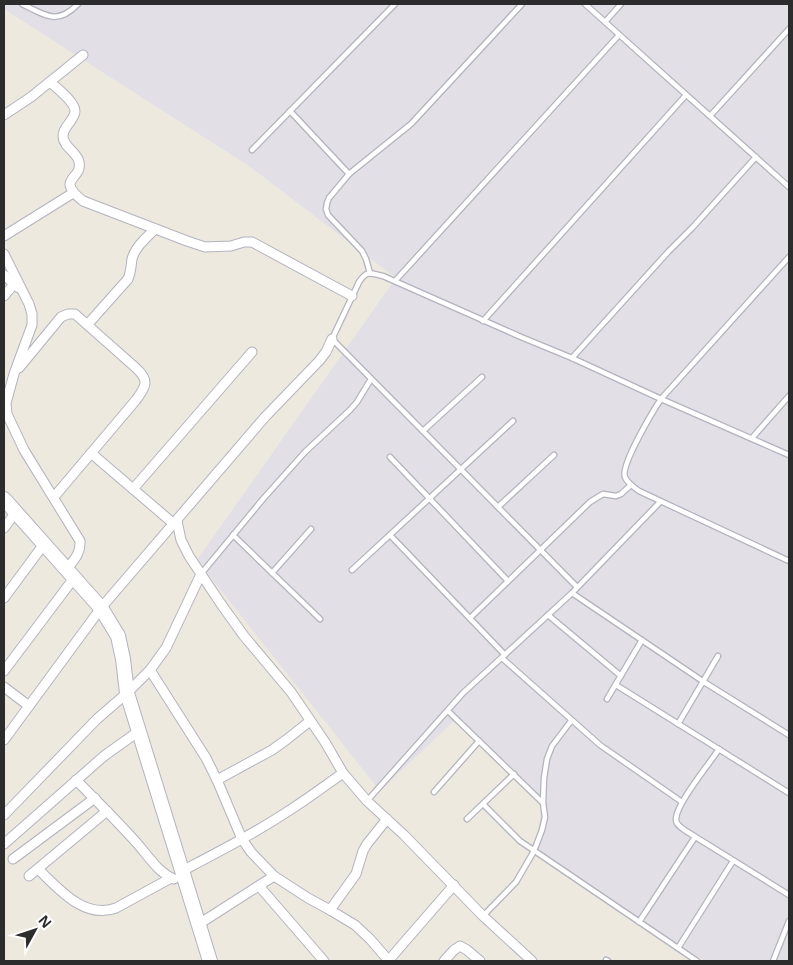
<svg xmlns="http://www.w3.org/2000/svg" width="793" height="965" font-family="'Noto Sans',sans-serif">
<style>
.industrial{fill:#e2dfe6}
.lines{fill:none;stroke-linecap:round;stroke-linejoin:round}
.lane-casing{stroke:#b2b3bf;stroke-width:7}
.street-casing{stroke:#b2b3bf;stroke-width:11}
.secondary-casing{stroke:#b2b3bf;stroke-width:16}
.lane{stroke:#fff;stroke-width:4.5}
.street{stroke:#fff;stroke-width:9}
.secondary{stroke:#fff;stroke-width:14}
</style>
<rect width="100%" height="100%" fill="#ede9df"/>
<path class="industrial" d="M4,4H789V961H705L534,852L543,800L458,717L380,791L197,560L396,278L249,166L4,9Z"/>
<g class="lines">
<g class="lane-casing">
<g id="lane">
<path d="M22,4C45,15 57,26 78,4"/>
<path d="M585,4L789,187"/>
<path d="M605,22L621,4"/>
<path d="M290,111L349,174"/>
<path d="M710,116L789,29"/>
<path d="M252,150L395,4"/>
<path d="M789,257L661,399C653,411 620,466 625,477C627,483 634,487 639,491L789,561"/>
<path d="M370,273L366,259L362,251L328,215L326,209L327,203L329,198L349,174L411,124L522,4"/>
<path d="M395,281L619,35"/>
<path d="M483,321L686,95"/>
<path d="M572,358L668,252L693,227L756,157"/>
<path d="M423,431L482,377"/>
<path d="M752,438L789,396"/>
<path d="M390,457L508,581"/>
<path d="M498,507L554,455"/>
<path d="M233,535L320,619"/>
<path d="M390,535L505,655"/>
<path d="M352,570L513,421"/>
<path d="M272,573L311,529"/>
<path d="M201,574L263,499L305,452L350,410L357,402L371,379"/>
<path d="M577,587L332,339L359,282C367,270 370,273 383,276L521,337L572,358L661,399L789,455"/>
<path d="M572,593L704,682L789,735"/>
<path d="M548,615L621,676"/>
<path d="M470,618L590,502L598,497L603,494L616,496L621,494L631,485"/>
<path d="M502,658L600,745L682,802"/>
<path d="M616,685L789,793"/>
<path d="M607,699L642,640"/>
<path d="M448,711L543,803"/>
<path d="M678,724L718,656"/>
<path d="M719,749C710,763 675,805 676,820C676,825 682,828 686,831L789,895"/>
<path d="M434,792L479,741"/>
<path d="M367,801L463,693L572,593L660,502"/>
<path d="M483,804L520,841L697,961"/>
<path d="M467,819L514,774"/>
<path d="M483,916L516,882L534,851L542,830L545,817L543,803L544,778L547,759L552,746L571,721"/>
<path d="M639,922L695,837"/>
<path d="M678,948L733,861"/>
<path d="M606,960L608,961"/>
<path d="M773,961L789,921"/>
</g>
</g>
<g class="street-casing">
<g id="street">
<path d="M50,82C57,88 75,102 75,111C75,115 72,119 70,122C67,126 63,130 63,136C63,147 78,153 79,162C83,180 54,178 83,201L187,241L205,247L231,246L244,242H252L352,296"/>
<path d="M4,115L31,97L83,55"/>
<path d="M4,236L73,193"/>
<path d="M4,254L29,304L32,314V325L14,374L6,403L7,414L24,450L80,541C81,553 74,560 67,569"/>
<path d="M4,275L19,288"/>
<path d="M4,296L14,284"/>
<path d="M88,324L128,279C131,272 131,266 132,259C135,247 147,237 155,229"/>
<path d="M19,368L61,317L68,314H75L136,368C150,381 146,386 136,400L54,497"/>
<path d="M91,453L174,524"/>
<path d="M133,489L252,352"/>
<path d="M177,521L181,540L189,556L221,604L244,636L291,692L325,742L343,773L367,801L404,835L483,916L532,961"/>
<path d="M4,528L16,512"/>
<path d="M4,598L44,544"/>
<path d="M150,670L206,758L217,780L242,839L251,852L274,876L308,898L330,910L355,925L370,939L389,961"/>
<path d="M4,671L74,578"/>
<path d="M4,687L29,706"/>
<path d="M4,740L101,608L265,417L319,361L326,352L332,339"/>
<path d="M76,780C96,800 116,820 135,841C147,854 158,873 174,879"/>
<path d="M217,780L272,750L286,740L310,721"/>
<path d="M4,815L97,719L127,693L150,670L166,648L201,574"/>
<path d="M4,844L104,756L139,731"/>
<path d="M13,859L95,798"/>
<path d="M38,869C58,888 84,920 116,908L171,878"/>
<path d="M182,871C220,851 257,832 293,808C310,797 326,785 343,773"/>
<path d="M29,876L107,811"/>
<path d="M259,886L324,961"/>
<path d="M330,910L356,874L363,851L367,844L387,819"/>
<path d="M199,924L274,876"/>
<path d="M388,961L454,885"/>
<path d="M444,961L454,950L460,946L467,950L480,961"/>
</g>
</g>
<g class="secondary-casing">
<path id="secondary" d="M4,499L101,608L118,636L123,659L127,693L210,961"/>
</g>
<use href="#lane" class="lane"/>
<use href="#street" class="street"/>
<use href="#secondary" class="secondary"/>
</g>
<rect width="793" height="965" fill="none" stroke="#2c2c2c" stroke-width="10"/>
<g transform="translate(35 930) rotate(50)" stroke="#ffffff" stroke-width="4" paint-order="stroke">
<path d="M0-4L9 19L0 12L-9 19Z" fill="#2c2c2c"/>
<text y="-8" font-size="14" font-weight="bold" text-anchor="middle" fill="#2c2c2c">N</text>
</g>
</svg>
